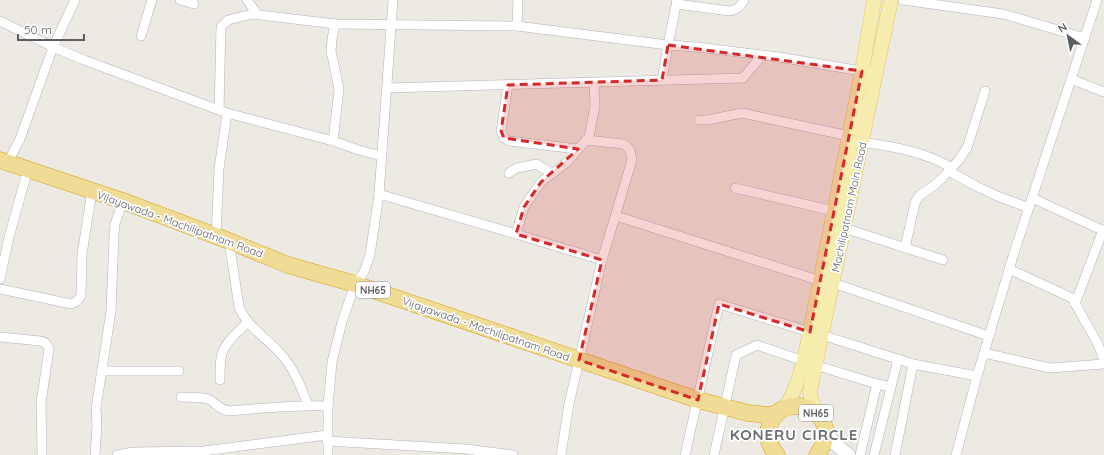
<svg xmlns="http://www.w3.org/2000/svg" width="1104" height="455" font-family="Quicksand,sans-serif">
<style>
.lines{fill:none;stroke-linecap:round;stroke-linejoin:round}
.street-casing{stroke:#b0b3b7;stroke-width:10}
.secondary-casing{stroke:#b0b2b7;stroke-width:14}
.primary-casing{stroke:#e2c367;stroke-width:15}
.highway-casing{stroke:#d7a118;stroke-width:17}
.street{stroke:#fff;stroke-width:9}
.secondary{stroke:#fff;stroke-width:13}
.primary{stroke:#f6ecae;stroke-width:14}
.highway{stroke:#f1dc95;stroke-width:16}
.marked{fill:#d62828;fill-opacity:0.2;stroke:#d62828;stroke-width:3;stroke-dasharray:8 5;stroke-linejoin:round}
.labels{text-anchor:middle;stroke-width:3.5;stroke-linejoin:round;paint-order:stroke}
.shield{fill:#fff;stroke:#8c8e91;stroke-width:1}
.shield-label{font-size:10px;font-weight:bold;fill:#5b5e62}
.street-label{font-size:11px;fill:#5b5e62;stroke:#fff}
.district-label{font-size:15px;font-weight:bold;letter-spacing:1px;fill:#6c7074;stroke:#fff}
</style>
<rect width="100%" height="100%" fill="#eceae3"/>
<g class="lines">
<g class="street-casing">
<g id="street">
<path d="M180,0L194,4"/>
<path d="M247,0L257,14"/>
<path d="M903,0L1003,14L1085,38"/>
<path d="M677,4L729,11C737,10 740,7 744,0"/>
<path d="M0,21L53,47L84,60L227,113L333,141L359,150L381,156"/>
<path d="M517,26L518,0"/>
<path d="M141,36L152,0"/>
<path d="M1071,79L1104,92"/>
<path d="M662,80L668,45L677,0"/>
<path d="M508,85L501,131L504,138L509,141L578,149"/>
<path d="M387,88L743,78L762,55"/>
<path d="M219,110L221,27L228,20L252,14L335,24L517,26L668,45L697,47L779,57L867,72"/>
<path d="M699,120H708L742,113L849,136"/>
<path d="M333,141L339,89L331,51L332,39L335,24"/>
<path d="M862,142C893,147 924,151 952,168"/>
<path d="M8,162L20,139L53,47L75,0"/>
<path d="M949,171L976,186L997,196L1029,208"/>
<path d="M509,173L517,168L536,164L552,173"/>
<path d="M735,188L834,211"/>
<path d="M379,194L516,234L602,260L632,160C631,152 630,148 623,144L586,140"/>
<path d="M1032,198L1104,231"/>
<path d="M616,216L821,281"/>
<path d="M844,228L943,260"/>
<path d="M516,234L524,207L541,182L566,163L589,137L595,106L594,82"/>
<path d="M216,236L219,169L227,113"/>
<path d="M229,241L239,307C248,328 266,337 280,353C294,368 301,387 308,405"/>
<path d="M905,248L915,203L919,196L936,184L946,174L958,161L967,148L985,91"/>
<path d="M1009,269L1072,298L1097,342L1104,360"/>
<path d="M0,279L9,237L28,169"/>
<path d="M833,283L989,336"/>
<path d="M0,289L71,304L77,301L81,296L82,254L92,191"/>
<path d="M1075,304L1103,230"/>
<path d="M822,335L913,364L977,376"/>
<path d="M0,337L40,341C46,342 47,344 49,349L41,403L42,455"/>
<path d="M984,353L1050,368L1104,364"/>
<path d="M815,365L877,384L891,387L874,455"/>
<path d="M102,371H179"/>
<path d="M220,380C220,373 220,365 221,358C223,343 238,332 248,322"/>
<path d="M891,387L898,359"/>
<path d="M181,397C190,398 202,396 210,400C218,405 219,409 229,411C262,408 295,405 328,406"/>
<path d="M327,441L466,449L513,455"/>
<path d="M95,455L97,426L96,408L111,311L114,235L115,224L123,201"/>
<path d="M117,455L133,452L204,451L327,435"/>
<path d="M328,455V406L332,362L342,322L355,284L364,272L370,255L379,194L393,0"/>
<path d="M561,455L569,404L602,260"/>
<path d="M685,455L719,304L810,332"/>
<path d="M714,455L736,355L757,345L804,361"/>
<path d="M860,455L877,384"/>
<path d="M895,455L913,364"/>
<path d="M956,455L977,376L1014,253L1097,0"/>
</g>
</g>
<g class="secondary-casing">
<path id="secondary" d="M825,429L834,443L849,455"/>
</g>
<g class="primary-casing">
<g id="primary">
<path d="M785,408C799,386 805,357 810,332L862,71L874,0"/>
<path d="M817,413L811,400L810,391L891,0"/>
</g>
</g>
<g class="highway-casing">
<g id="highway">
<path d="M0,160L123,201L216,236L229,241L288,265L355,284L698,400L748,413L768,415L778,413"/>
<path d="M777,455C770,447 766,437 769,427C781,385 849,412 817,455"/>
</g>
</g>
<use href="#street" class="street"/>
<use href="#secondary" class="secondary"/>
<use href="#primary" class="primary"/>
<use href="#highway" class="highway"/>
</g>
<path class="marked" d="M668,45L862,71L810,332L719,304L698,400L579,360L602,260L516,234L524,207L541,182L578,149L504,138L501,131L508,85L662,80Z"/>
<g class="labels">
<g class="shield">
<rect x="356" y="282" width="34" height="16" rx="3"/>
<rect x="799" y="405" width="34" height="16" rx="3"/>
</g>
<g class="shield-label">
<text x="373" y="294">NH65</text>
<text x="816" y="417">NH65</text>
</g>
<g class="street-label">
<text transform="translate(849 207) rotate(-78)" y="4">Machilipatnam Main Road</text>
<text transform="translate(180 224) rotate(20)" y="4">Vijayawada - Machilipatnam Road</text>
<text transform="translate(486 329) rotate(19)" y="4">Vijayawada - Machilipatnam Road</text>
</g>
<g class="district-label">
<text x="794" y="440">KONERU CIRCLE</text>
</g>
</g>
<g transform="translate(1068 36) rotate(327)" stroke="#ffffff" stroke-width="3" paint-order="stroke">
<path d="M0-3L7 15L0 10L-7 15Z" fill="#5b5e62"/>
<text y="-6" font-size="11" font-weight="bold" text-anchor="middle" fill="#5b5e62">N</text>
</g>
<path d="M18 34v6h66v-6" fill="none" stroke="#5b5e62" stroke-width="2"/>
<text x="24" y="34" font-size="12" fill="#5b5e62" stroke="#ffffff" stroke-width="3" paint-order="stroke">50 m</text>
</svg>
